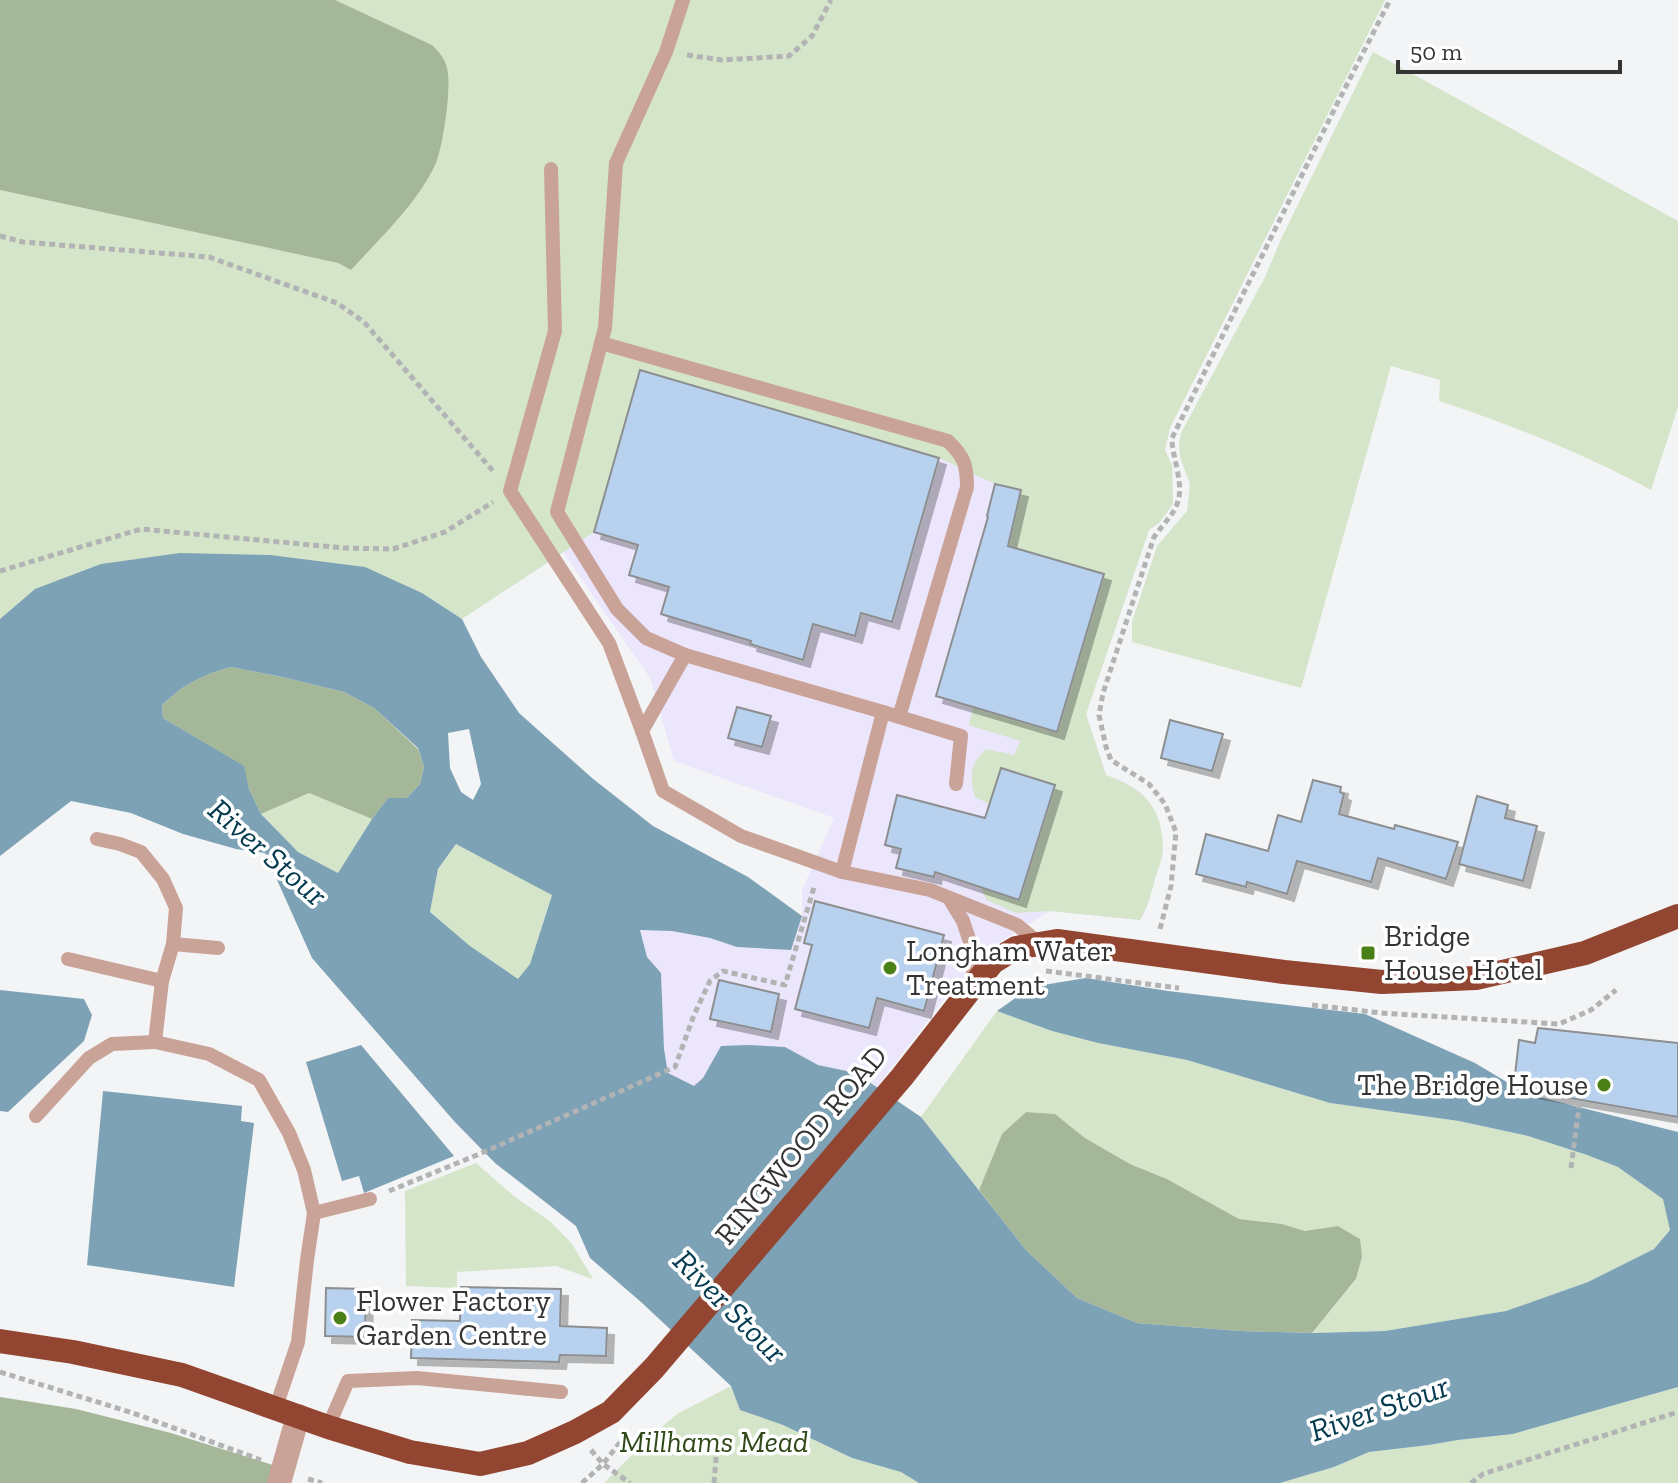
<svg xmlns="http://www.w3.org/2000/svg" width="1678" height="1483" font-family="'Zilla Slab',serif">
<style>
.industrial{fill:#ece6fc}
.green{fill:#d4e5c9}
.forest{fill:#a4b798}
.water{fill:#7da2b5;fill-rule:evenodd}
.building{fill:#b7d1ee;stroke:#8d8e8f;stroke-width:2;filter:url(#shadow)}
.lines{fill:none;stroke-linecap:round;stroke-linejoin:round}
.path{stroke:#b2b3b4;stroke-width:5;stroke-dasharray:6 4;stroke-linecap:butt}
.lane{stroke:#caa398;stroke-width:14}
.street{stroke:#caa398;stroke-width:24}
.highway{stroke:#924530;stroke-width:24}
.poi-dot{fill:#4a8016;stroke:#fff;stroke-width:3}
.labels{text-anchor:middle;stroke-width:7;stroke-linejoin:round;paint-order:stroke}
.poi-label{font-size:30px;fill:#343434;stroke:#fff;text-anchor:start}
.street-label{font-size:30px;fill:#343434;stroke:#fff}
.park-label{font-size:30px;font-style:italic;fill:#304a1a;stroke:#fff}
.water-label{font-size:32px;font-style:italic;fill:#043b50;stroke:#fff}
</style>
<defs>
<filter id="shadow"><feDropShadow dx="7" dy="7" stdDeviation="0" flood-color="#0004"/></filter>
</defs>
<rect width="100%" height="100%" fill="#f3f4f5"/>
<path class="industrial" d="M578,332L1172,465L1173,504L1159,523L1149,530L1086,714L1106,775L1123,781L1142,793L1156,813L1159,821L1163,851L1146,910L1140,920L1050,911L997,944L950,991L877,1087L856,1073L818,1065L785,1047L722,1046L703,1078L694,1087L668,1073L664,1049L661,973L647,957L640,929L672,931L710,938L738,947L790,950L802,916V890L834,818L674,761L650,678L531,506Z"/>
<g class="green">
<path d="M335,0H1385L1170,428L1165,450L1172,465L1173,504L1159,523L1149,530L1086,714L1106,775C1144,789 1162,806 1163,848C1163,858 1158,869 1155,879C1151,893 1148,907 1140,920L1050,911L1016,913L987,900L980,887L1019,900L1055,785L1001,768L989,804L975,797C969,777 970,763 986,749L1014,755L1020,741L969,725L973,707L1057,732L1104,574L1008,546L1021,490L995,484L939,458L641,370L594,532L462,619L422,593L35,589L0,619V190L338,263L351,270L432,45Z"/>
<path d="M1373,52L1678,221V407L1651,490C1584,454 1512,425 1439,401L1440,380L1391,366L1301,688L1132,642V622L1157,546L1187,511L1190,484L1180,457L1179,444L1181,433L1265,277L1281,239Z"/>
<path d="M309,793L372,819L338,873L298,852L261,814Z"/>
<path d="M456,844L552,894L530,964L518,980L470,946L430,912L438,869Z"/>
<path d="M997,1011L1052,1031L1098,1043L1187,1060L1330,1103L1459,1121L1528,1136L1587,1155L1618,1167L1664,1199L1670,1230L1654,1249L1588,1282L1507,1311L1385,1331L1312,1333L1356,1280L1362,1257L1359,1239L1338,1226L1305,1231L1282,1224L1239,1219L1167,1179L1130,1164L1085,1138L1055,1114L1026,1112L1002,1134L979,1190L921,1117Z"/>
<path d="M476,1163L515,1197L551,1222L572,1244L593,1279L556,1266L457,1272V1288L406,1286L405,1191Z"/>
<path d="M731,1386L740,1410L783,1425L852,1458L901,1472L919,1483H604L650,1437L677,1414Z"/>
<path d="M1678,1387V1483H1280L1334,1467L1369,1452L1429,1445L1458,1440L1513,1434Z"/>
</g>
<g class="forest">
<path d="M0,0H335L432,45C450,62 449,73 448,96C447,112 442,148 436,163C417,204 381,237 351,270L338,263L0,190Z"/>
<path d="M231,667L282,677L344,692L374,708L418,749L424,767L420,784L407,798H388L372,819L309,793L261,814L249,789L243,766L163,718L162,705C184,684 202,675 231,667Z"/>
<path d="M1026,1112L1055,1114L1085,1138L1130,1164L1167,1179L1239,1219L1282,1224L1305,1231L1338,1226L1360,1239L1362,1257L1356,1279L1312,1333L1240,1331L1137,1323L1077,1298L1026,1250L979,1190L1002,1134Z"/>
<path d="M0,1397L76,1409L171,1433L273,1465L268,1483H0Z"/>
</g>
<g class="water">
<path d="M180,553L270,555L365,567L422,593L462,619L481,657L519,713L592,778L653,826L748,877L802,916L791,950L737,947L710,938L672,931L640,930L647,957L661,973L664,1049L668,1073L694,1086L703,1078L721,1046L748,1045L785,1047L818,1065L856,1073L921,1117L1026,1250L1077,1298L1137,1323L1240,1331L1312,1333L1385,1331L1506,1311L1588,1282L1654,1249L1670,1230L1663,1199L1618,1167L1587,1155L1528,1136L1459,1121L1330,1103L1187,1060L1098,1043L1052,1031L997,1011L1031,987L1086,978L1168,991L1365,1014L1475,1063L1527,1094L1678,1132V1387L1513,1434L1458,1440L1429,1445L1369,1452L1334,1467L1280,1483H919L901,1472L852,1458L783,1425L740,1410L731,1386L641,1302L590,1258L576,1226L495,1163L454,1121L312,958L265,853L236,849L183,834L131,813L71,801L0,856V619L35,589L101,564ZM231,667L282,677L344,692L374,708L418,748L424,767L420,784L407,798H388L372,819L338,873L298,852L261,814L249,789L244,766L163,718L162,705C184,684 202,675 231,667ZM469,729L481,784L473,800L461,792L450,768L448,733ZM456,844L552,895L530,964L518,979L470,946L430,912L438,869Z"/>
<path d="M0,990L84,999L92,1015L84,1041L8,1112L0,1111Z"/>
<path d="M361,1045L454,1156L364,1193L359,1176L342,1181L306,1062Z"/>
<path d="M103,1091L242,1106L241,1121L254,1123L234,1287L87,1265Z"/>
</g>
<g class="building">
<path d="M640,370L939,458L892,622L861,613L855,636L813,624L803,660L750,644L751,641L661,614L669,587L629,575L638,545L594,532Z"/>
<path d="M995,484L1021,490L1008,546L1104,574L1057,732L936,696L988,517L987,516Z"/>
<path d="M737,707L771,716L762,747L728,738Z"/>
<path d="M1170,720L1223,734L1212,771L1161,758Z"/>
<path d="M1001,768L1055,785L1019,900L935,872L934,877L896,868L901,849L885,845L897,795L985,818Z"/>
<path d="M1313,780L1341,787L1340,792L1344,794L1339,814L1394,829L1395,825L1458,842L1446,879L1378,858L1371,882L1297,861L1287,894L1247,882L1246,887L1196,874L1206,834L1268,851L1278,815L1301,822Z"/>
<path d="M1477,796L1508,805L1505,818L1537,826L1523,881L1459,864Z"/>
<path d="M815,901L944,935L924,1011L877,998L869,1028L795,1009L812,945L804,943Z"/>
<path d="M719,980L779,994L771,1032L710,1019Z"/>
<path d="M1538,1028L1678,1043V1117L1530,1091V1079L1515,1075L1519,1040L1535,1043Z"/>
<path d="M461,1287L561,1289L560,1326L607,1328L606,1356L560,1355L559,1362L411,1358L412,1320L460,1321Z"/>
<path d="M326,1288L366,1289L365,1337L325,1336Z"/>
</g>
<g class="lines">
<g class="path">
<path d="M687,55L722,60L789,56L812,36L831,0"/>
<path d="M0,236L23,242L209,257L337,303L364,322L493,471"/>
<path d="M0,571L141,529L344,548L393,549L445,532L493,502"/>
<path d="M1160,929L1171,886L1176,832L1165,804L1149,784L1111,760L1106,747L1099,715L1103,693L1154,537C1174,510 1185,506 1177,469C1175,458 1172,449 1172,438L1337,104L1390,0"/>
<path d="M1046,971L1179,988"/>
<path d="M1312,1005L1381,1013L1559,1024L1591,1010L1616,990"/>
<path d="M1571,1168L1580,1100"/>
<path d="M389,1191L477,1155L675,1067L694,1015L710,981L723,971L785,985L815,884"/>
<path d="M0,1372L133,1413L261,1460"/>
<path d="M591,1450L603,1464L630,1483"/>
<path d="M308,1479L322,1483"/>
<path d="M582,1483L603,1464L625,1436"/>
<path d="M714,1483L717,1447"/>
<path d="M1471,1483L1483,1474L1678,1412"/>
</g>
<g class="lane">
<path d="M683,0L666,52L616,163L605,328L557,512L617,609L646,638L685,655L642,731L663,791L741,836L842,872L930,890L1017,925L1040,944"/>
<path d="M551,169L555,331L510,491L609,643L642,731"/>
<path d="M601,343L948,441C964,457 967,464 967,487L899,717"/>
<path d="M685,655L883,712"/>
<path d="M97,839L120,844L141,852L163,879L176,908L173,944L162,981L155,1042L209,1054L259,1080L289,1133L304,1170L314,1213L307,1260L298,1342L276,1407"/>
<path d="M842,872L883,712L961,736L956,784"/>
<path d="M949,898L963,921L973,951V985"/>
<path d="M173,944L218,948"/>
<path d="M68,959L162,981"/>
<path d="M36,1116L89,1058L112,1044L155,1042"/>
<path d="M314,1213L370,1199"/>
<path d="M328,1427L348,1381L417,1378L561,1392"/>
</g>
<path class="street" d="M279,1483L298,1416"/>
<path class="highway" d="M0,1341L73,1352L182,1375L328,1427L410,1452L480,1464L528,1453L575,1432L611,1412L654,1368L902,1077L973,986L993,962L1016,948L1057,941L1284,972L1382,982L1476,978L1585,953L1678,916"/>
</g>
<g class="poi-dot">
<rect x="1360" y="945" width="16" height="16" rx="4"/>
<circle cx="890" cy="968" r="8"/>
<circle cx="1604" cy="1085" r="8"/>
<circle cx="340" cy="1318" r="8"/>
</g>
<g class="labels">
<g class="poi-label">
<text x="1384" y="946">Bridge<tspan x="1384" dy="34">House Hotel</tspan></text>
<text x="906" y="961">Longham Water<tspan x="906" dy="34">Treatment</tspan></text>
<text x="1588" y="1095" text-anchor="end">The Bridge House</text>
<text x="356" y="1311">Flower Factory<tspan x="356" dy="34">Garden Centre</tspan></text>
</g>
<g class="street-label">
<text transform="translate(801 1145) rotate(-50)" y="10">RINGWOOD ROAD</text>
</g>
<g class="park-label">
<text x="714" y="1452">Millhams Mead</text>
</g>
<g class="water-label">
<text transform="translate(268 852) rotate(41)" y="11">River Stour</text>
<text transform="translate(730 1306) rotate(45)" y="11">River Stour</text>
<text transform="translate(1379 1408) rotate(-19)" y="11">River Stour</text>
</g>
</g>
<path d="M1398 60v12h222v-12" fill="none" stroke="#343434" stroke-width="4"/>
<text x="1410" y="60" font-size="24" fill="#343434" stroke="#ffffff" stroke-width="6" paint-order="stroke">50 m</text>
</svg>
